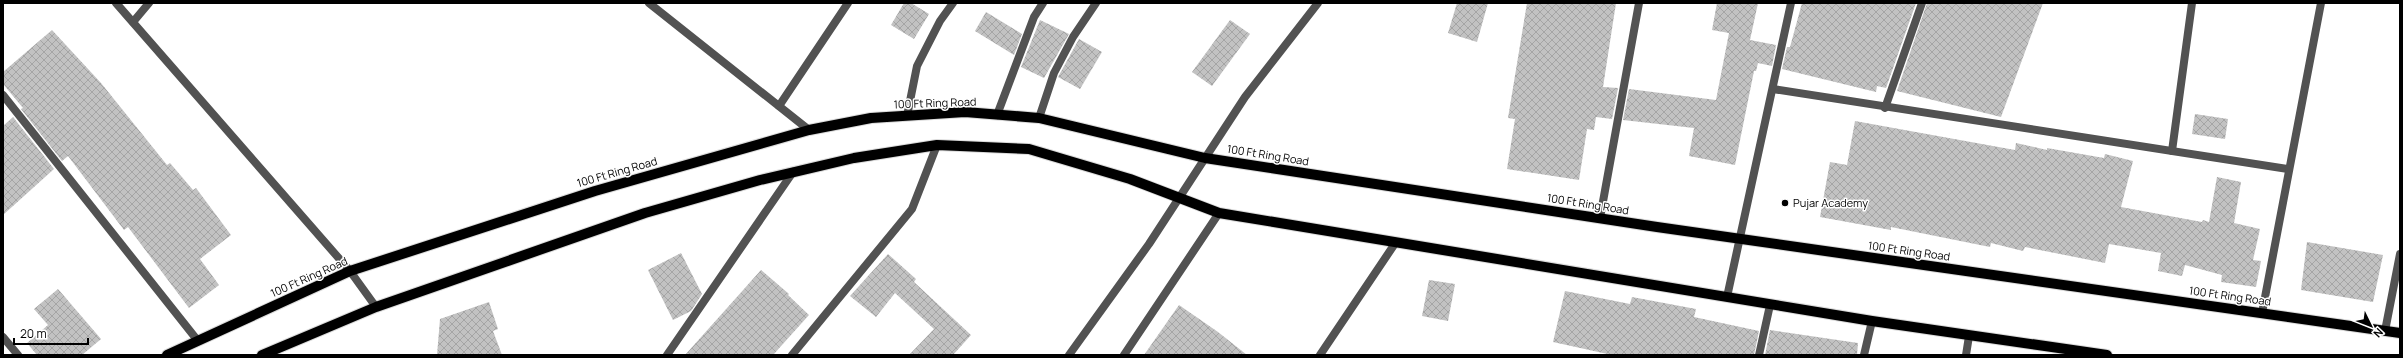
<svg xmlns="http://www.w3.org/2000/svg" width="2403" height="358" font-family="Manrope,sans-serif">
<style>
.building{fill:url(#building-cross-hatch)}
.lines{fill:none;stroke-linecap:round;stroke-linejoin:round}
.primary-casing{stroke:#dbdbdb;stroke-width:12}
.minor{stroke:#525252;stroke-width:8}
.tertiary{stroke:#525252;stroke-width:8}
.primary{stroke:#000;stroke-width:10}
.poi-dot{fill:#000;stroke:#fff;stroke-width:1.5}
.labels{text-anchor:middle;stroke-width:3;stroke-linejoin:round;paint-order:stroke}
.street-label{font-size:11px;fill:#000;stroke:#fff}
.poi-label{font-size:11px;fill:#000;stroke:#fff;text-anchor:start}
</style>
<defs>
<pattern id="building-cross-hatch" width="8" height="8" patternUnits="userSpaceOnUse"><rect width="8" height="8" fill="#c2c2c2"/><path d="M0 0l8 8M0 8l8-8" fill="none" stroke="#a5a5a5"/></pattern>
</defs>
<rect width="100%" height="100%" fill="#fff"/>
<g class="building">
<path d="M904,3H911L929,14L914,39L891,25Z"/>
<path d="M1457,3H1488L1477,42L1448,33Z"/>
<path d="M1527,3H1616L1603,87L1618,88L1612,119L1596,117L1594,130L1587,129L1579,180L1507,169L1515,119L1508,118Z"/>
<path d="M1717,3H1758L1750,40L1776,45L1772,66L1758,63L1756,71H1754L1735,165L1689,156L1694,128L1623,120L1629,89L1716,100L1729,33L1712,30Z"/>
<path d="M1802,3H1916L1886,88L1877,86L1876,92L1782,69L1787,47H1790Z"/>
<path d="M1927,3H2043L2001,117L1897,91Z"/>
<path d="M986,12L1022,34L1014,55L975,31Z"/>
<path d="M1040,20L1069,34L1044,78L1021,67Z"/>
<path d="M1230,20L1250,34L1212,86L1192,72Z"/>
<path d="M52,30L101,83L167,165L170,163L193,190L196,188L231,235L200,259L219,285L189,308L128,227L124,230L68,156L62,161L21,109L23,108L3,84V72Z"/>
<path d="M1079,39L1102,52L1080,89L1058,77Z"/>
<path d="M2195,114L2228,119L2225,139L2192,134Z"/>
<path d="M13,117L54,169L3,215V126Z"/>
<path d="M1855,121L2015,150L2016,143L2047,150V148L2104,158L2105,154L2133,161L2121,207L2202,222L2203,220L2209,222L2217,177L2241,182L2234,223L2260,229L2253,260L2261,261L2256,287L2221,282L2222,275L2185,265L2182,276L2158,271L2161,253L2109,244L2105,263L2025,247L2023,251L1991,243L1990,247L1891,227V230L1820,217L1830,162L1847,165Z"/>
<path d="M2307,242L2383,255L2373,302L2301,290Z"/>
<path d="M681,253L702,294L691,311L673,320L648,270Z"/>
<path d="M888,254L916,279L914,282L971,335L953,355H909L934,329L895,293L876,317L850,296Z"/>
<path d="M761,270L789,294L788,295L809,315L773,355H685Z"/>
<path d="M1429,280L1455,284L1448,321L1422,316Z"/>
<path d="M58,289L101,339L82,355H37L27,343L48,325L34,309Z"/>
<path d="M1565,291L1630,304L1632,297L1696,309L1694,317L1759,331L1754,355H1612L1553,342Z"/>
<path d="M489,302L498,329L493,331L502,355H437L440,319Z"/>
<path d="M1179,305L1218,332L1247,355H1144Z"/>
<path d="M1770,330L1858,343L1857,355H1765Z"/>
</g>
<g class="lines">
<g class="primary-casing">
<g id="primary">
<path d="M167,355L350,271L595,191L809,130L871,118L965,112L1039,118L1205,158L1657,227L2400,333"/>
<path d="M262,355L376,307L645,213L760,180L854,158L937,145L1029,149L1130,179L1219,213L1872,321L2107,355"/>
</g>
</g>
<g class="minor">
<path d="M116,3L350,271L376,307"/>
<path d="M649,3L809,130"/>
<path d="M133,22L149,3"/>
<path d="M1773,89L2288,169"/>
<path d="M3,95L198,341"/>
<path d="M779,106L848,3"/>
<path d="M1885,108L1922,3"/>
<path d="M997,115L1034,17L1043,3"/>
<path d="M907,116L917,66L940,21L953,3"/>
<path d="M1039,118L1054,73L1073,37L1096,3"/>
<path d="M2172,151L2192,3"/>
<path d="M1600,218L1639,3"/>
<path d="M1727,297L1791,3"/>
<path d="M2262,313L2321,3"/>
<path d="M2385,331L2400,254"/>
<path d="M3,337L18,355"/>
<path d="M667,355L793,172"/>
<path d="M792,355L912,209L937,145"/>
<path d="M1124,355L1219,213"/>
<path d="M1320,355L1396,242"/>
<path d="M1759,355L1770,305"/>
<path d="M1864,355L1872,321"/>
<path d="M1966,355L1969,336"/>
</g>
<path class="tertiary" d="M1069,355L1149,244L1245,97L1318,3"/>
<use href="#primary" class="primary"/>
</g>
<circle class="poi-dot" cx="1785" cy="203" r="4"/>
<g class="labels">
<g class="street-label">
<text transform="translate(935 103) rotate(-2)" y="4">100 Ft Ring Road</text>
<text transform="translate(1268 155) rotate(9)" y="4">100 Ft Ring Road</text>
<text transform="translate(617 172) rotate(-16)" y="4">100 Ft Ring Road</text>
<text transform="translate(1588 204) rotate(9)" y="4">100 Ft Ring Road</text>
<text transform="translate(1909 251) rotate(8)" y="4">100 Ft Ring Road</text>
<text transform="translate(309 277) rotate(-24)" y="4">100 Ft Ring Road</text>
<text transform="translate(2230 296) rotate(8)" y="4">100 Ft Ring Road</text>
</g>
<g class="poi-label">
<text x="1793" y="207">Pujar Academy</text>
</g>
</g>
<rect width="2403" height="358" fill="none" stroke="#000000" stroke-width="8"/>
<g transform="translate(2371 326) rotate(133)" stroke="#ffffff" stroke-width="3" paint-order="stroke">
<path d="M0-3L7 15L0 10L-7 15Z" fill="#000000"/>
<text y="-6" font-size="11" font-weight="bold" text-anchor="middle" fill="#000000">N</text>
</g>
<path d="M14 338v6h74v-6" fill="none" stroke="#000000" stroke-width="2"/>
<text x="20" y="338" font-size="12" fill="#000000" stroke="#ffffff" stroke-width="3" paint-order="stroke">20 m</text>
</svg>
